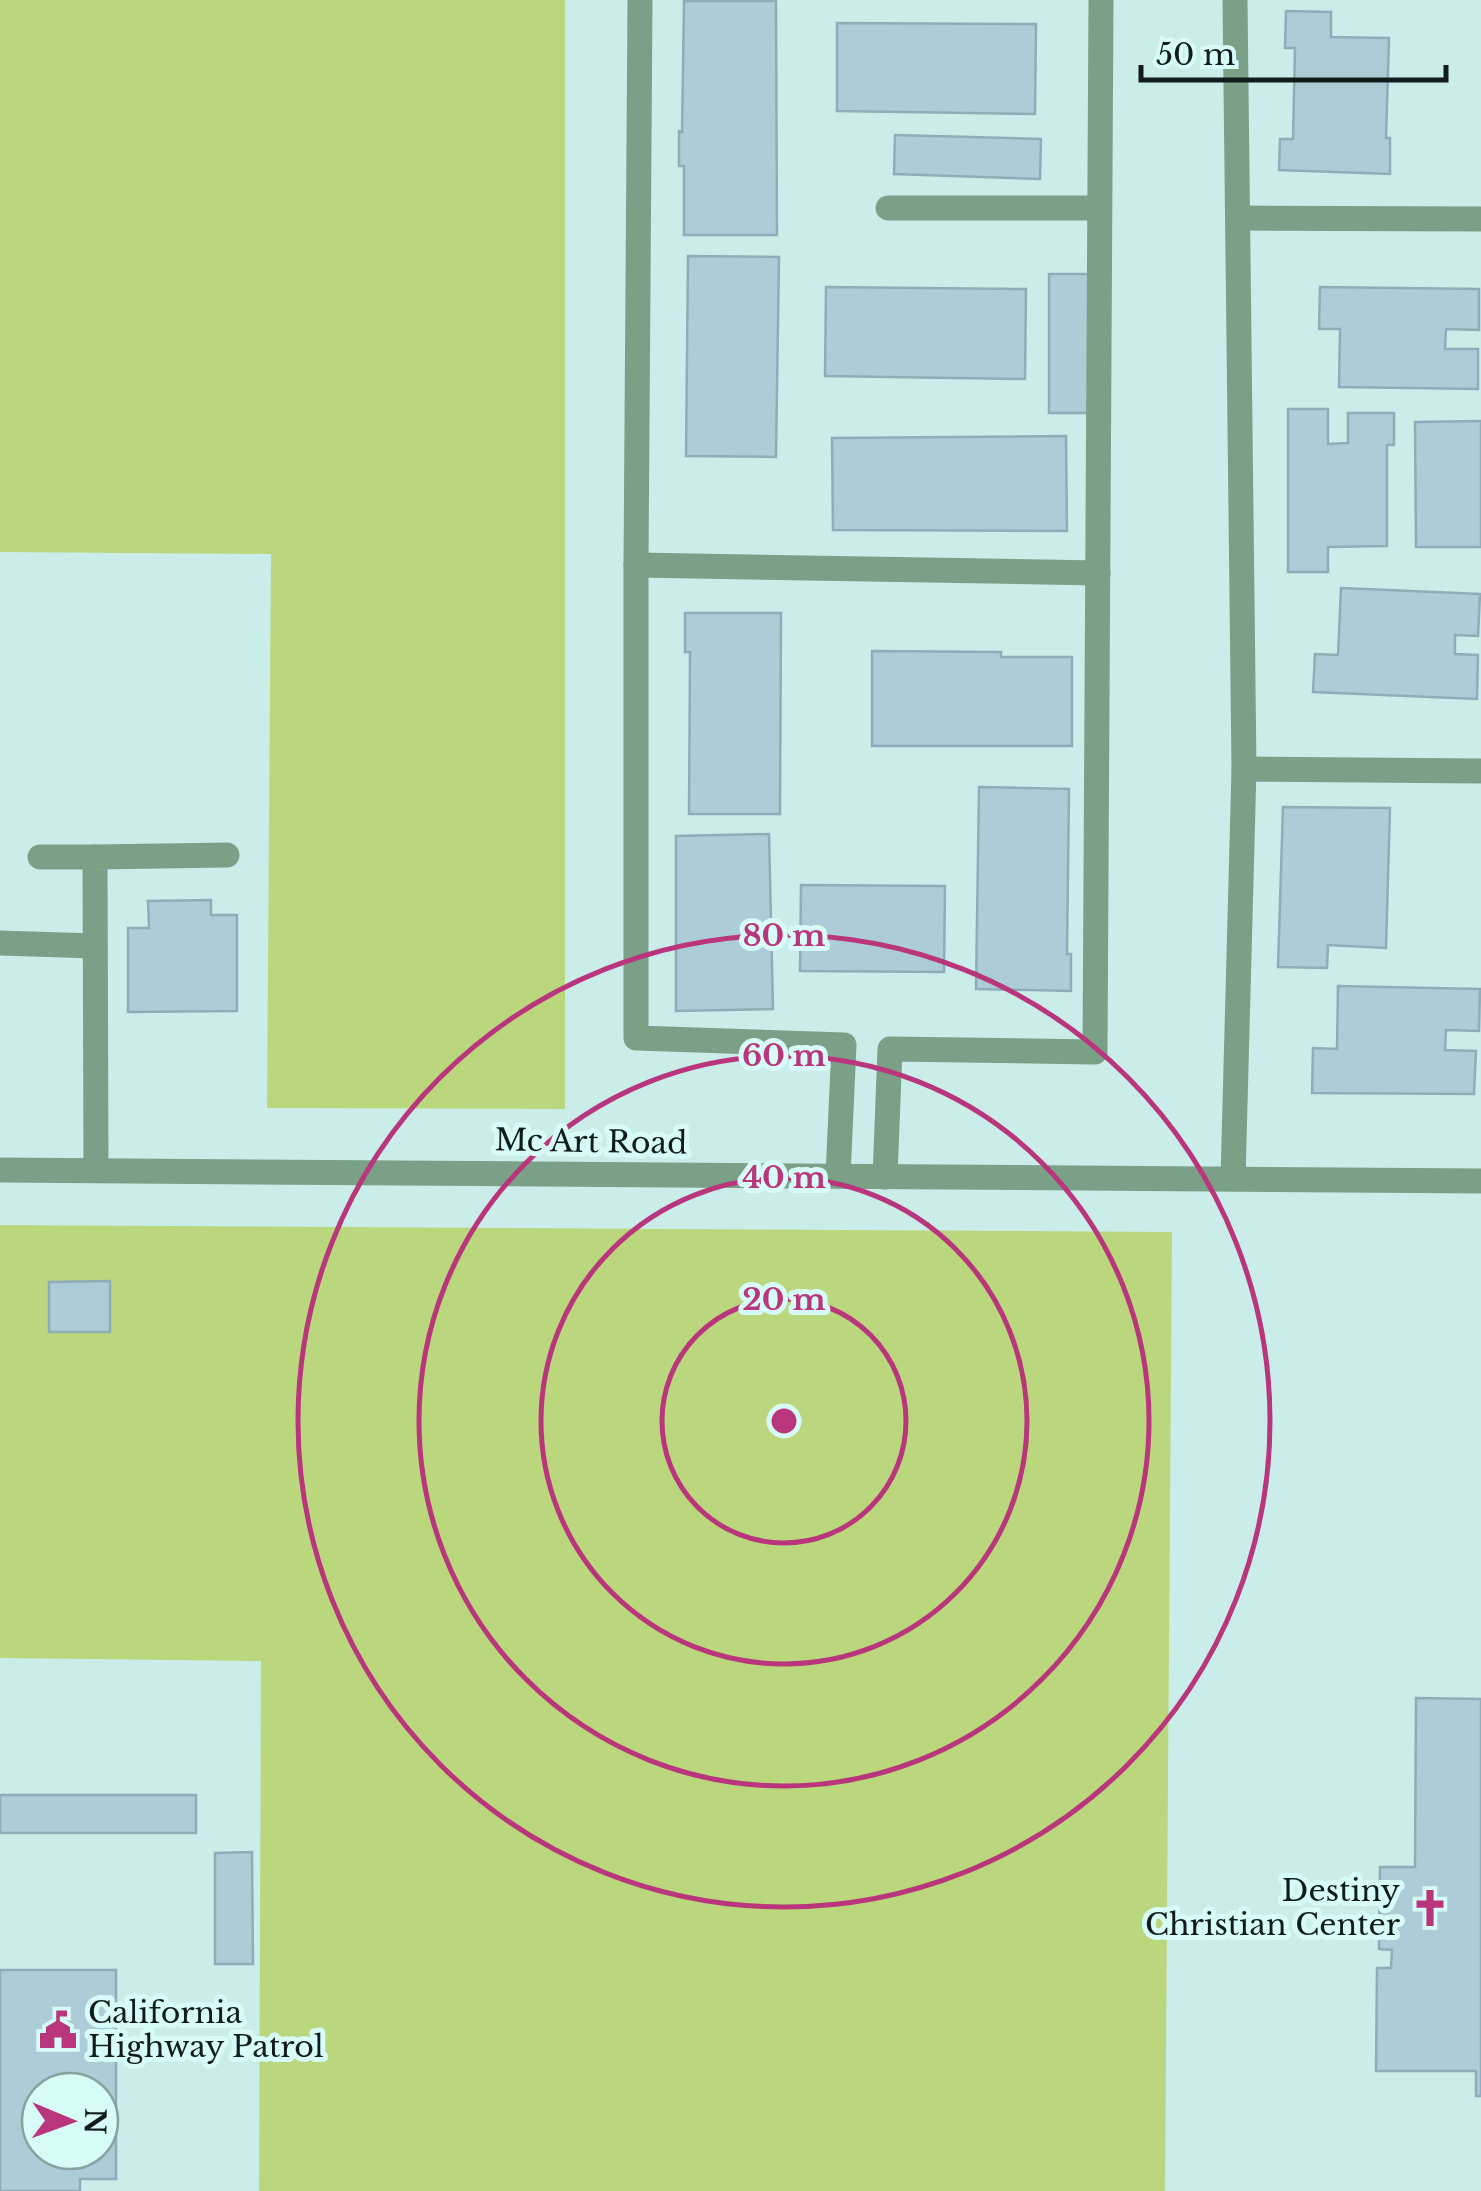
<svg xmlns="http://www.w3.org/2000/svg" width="1481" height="2191" font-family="'Libre Baskerville',serif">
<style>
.green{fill:#bbd77d}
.building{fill:#acccd7;stroke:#8fadb8;stroke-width:2.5;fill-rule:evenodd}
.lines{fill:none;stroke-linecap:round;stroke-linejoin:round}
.service{stroke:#7ba088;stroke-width:25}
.minor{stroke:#7ba088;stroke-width:25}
.ring{fill:none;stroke:#b9367c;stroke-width:5}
.labels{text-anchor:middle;stroke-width:10;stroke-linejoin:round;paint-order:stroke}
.street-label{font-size:30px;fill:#101d1c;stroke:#d7fbf7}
.poi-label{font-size:30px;fill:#101d1c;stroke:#d7fbf7;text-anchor:end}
.centre{fill:#b9367c;stroke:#d7fbf7;stroke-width:5}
.ring-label{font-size:30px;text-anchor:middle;font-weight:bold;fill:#b9367c;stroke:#d7fbf7;stroke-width:10;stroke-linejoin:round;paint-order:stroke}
</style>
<rect width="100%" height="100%" fill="#caedea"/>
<g class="green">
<path d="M0,0H565V1109L267,1108L271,554L0,552Z"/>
<path d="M0,1225L1172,1232L1165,2191H259L261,1661L0,1658Z"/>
</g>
<g class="building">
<path d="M684,1H776L777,235H684V166H679V131L682,132Z"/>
<path d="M1286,11L1331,12V37L1389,38L1386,138H1390V174L1279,170L1280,139H1293L1295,48H1285Z"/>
<path d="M837,23L1036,24L1035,114L837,111Z"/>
<path d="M895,135L1041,139L1040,179L894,174Z"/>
<path d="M688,256L779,257L776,457L686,456Z"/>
<path d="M1049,274H1091L1090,413H1049Z"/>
<path d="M826,287L1026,289L1025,379L825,376Z"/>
<path d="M1320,287L1479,289V330L1446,329L1445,349H1478V389L1339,387L1340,329H1319Z"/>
<path d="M1288,409H1328V444L1348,443V413H1394V445H1387V546L1328,547V572H1288Z"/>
<path d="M1481,421V547H1416L1415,422Z"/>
<path d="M1066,436L1067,531L833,530L832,438Z"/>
<path d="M1341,588L1480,594L1478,636L1455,635V654L1478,655L1477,699L1313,692L1315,654L1338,655Z"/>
<path d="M685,613H781L780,814H689L690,652H685Z"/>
<path d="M872,651L1001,652V657H1072V746H872Z"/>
<path d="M979,787L1069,789L1067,954H1071V991L976,989Z"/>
<path d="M1283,807L1390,808L1386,948L1328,945L1327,968L1278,967Z"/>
<path d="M769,834L773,1009L676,1011V836Z"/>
<path d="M801,885L945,886L944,972L800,971Z"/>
<path d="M211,900V915H237V1011L128,1012V928H149L148,901Z"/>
<path d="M1338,986L1480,989L1479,1031L1446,1030L1445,1050L1476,1051L1474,1094L1312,1093L1313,1048L1337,1049Z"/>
<path d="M110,1281V1332H49V1282Z"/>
<path d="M1416,1698L1481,1699V2096H1476V2071H1376L1377,1968H1391L1392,1950L1379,1949L1380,1867H1415Z"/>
<rect x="0" y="1795" width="196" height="38"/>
<path d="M252,1852L253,1964H215V1853Z"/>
<path d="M0,1970H116V2179H80V2191H0ZM40,2091H100V2151H40Z"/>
</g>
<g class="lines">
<g class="service">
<path d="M1235,0L1244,769"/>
<path d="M888,208H1099"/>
<path d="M1238,218L1481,219"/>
<path d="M636,565L640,0"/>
<path d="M40,857H95"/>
<path d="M0,943L95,946"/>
<path d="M96,1170L95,857L227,855"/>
<path d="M838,1176L844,1045L636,1038V565L1098,573"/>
<path d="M885,1177L890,1049L1095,1052L1101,0"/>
<path d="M1233,1179L1244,769L1481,771"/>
</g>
<path class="minor" d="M0,1170L1481,1181"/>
</g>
<g class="ring">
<circle cx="784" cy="1421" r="122"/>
<circle cx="784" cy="1421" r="243"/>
<circle cx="784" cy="1421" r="365"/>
<circle cx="784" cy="1421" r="486"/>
</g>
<defs>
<g id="church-bare" transform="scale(3)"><path d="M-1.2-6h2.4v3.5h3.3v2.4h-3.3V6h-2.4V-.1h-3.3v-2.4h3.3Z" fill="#b9367c" stroke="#d7fbf7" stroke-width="2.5" paint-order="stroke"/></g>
<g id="civic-bare" transform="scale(3)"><path d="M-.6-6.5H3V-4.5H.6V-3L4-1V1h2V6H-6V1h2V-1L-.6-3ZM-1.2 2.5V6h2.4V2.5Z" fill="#b9367c" stroke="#d7fbf7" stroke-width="2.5" paint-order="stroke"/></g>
</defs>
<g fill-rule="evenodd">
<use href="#church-bare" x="1430" y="1908"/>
<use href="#civic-bare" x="58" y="2030"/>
</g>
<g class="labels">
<g class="street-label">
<text transform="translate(591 1142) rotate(1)" y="10">Mc Art Road</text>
</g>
<g class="poi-label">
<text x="1400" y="1901">Destiny<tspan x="1400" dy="34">Christian Center</tspan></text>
<text x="88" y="2023" text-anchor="start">California<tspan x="88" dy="34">Highway Patrol</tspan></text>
</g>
</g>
<circle cx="784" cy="1421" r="15" class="centre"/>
<g class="ring-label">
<text x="784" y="946">80 m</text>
<text x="784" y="1066">60 m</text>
<text x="784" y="1188">40 m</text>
<text x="784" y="1310">20 m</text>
</g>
<g transform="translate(70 2121) rotate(91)"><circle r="48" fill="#d7fbf7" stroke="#87a29f" stroke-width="2.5"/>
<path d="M0-8L18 38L0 25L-18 38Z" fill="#b9367c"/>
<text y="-15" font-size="28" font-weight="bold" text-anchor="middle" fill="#101d1c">N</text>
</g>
<path d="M1141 65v15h305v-15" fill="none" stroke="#101d1c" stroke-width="5"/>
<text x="1156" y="65" font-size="30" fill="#101d1c" stroke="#d7fbf7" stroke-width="8" paint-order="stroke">50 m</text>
</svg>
